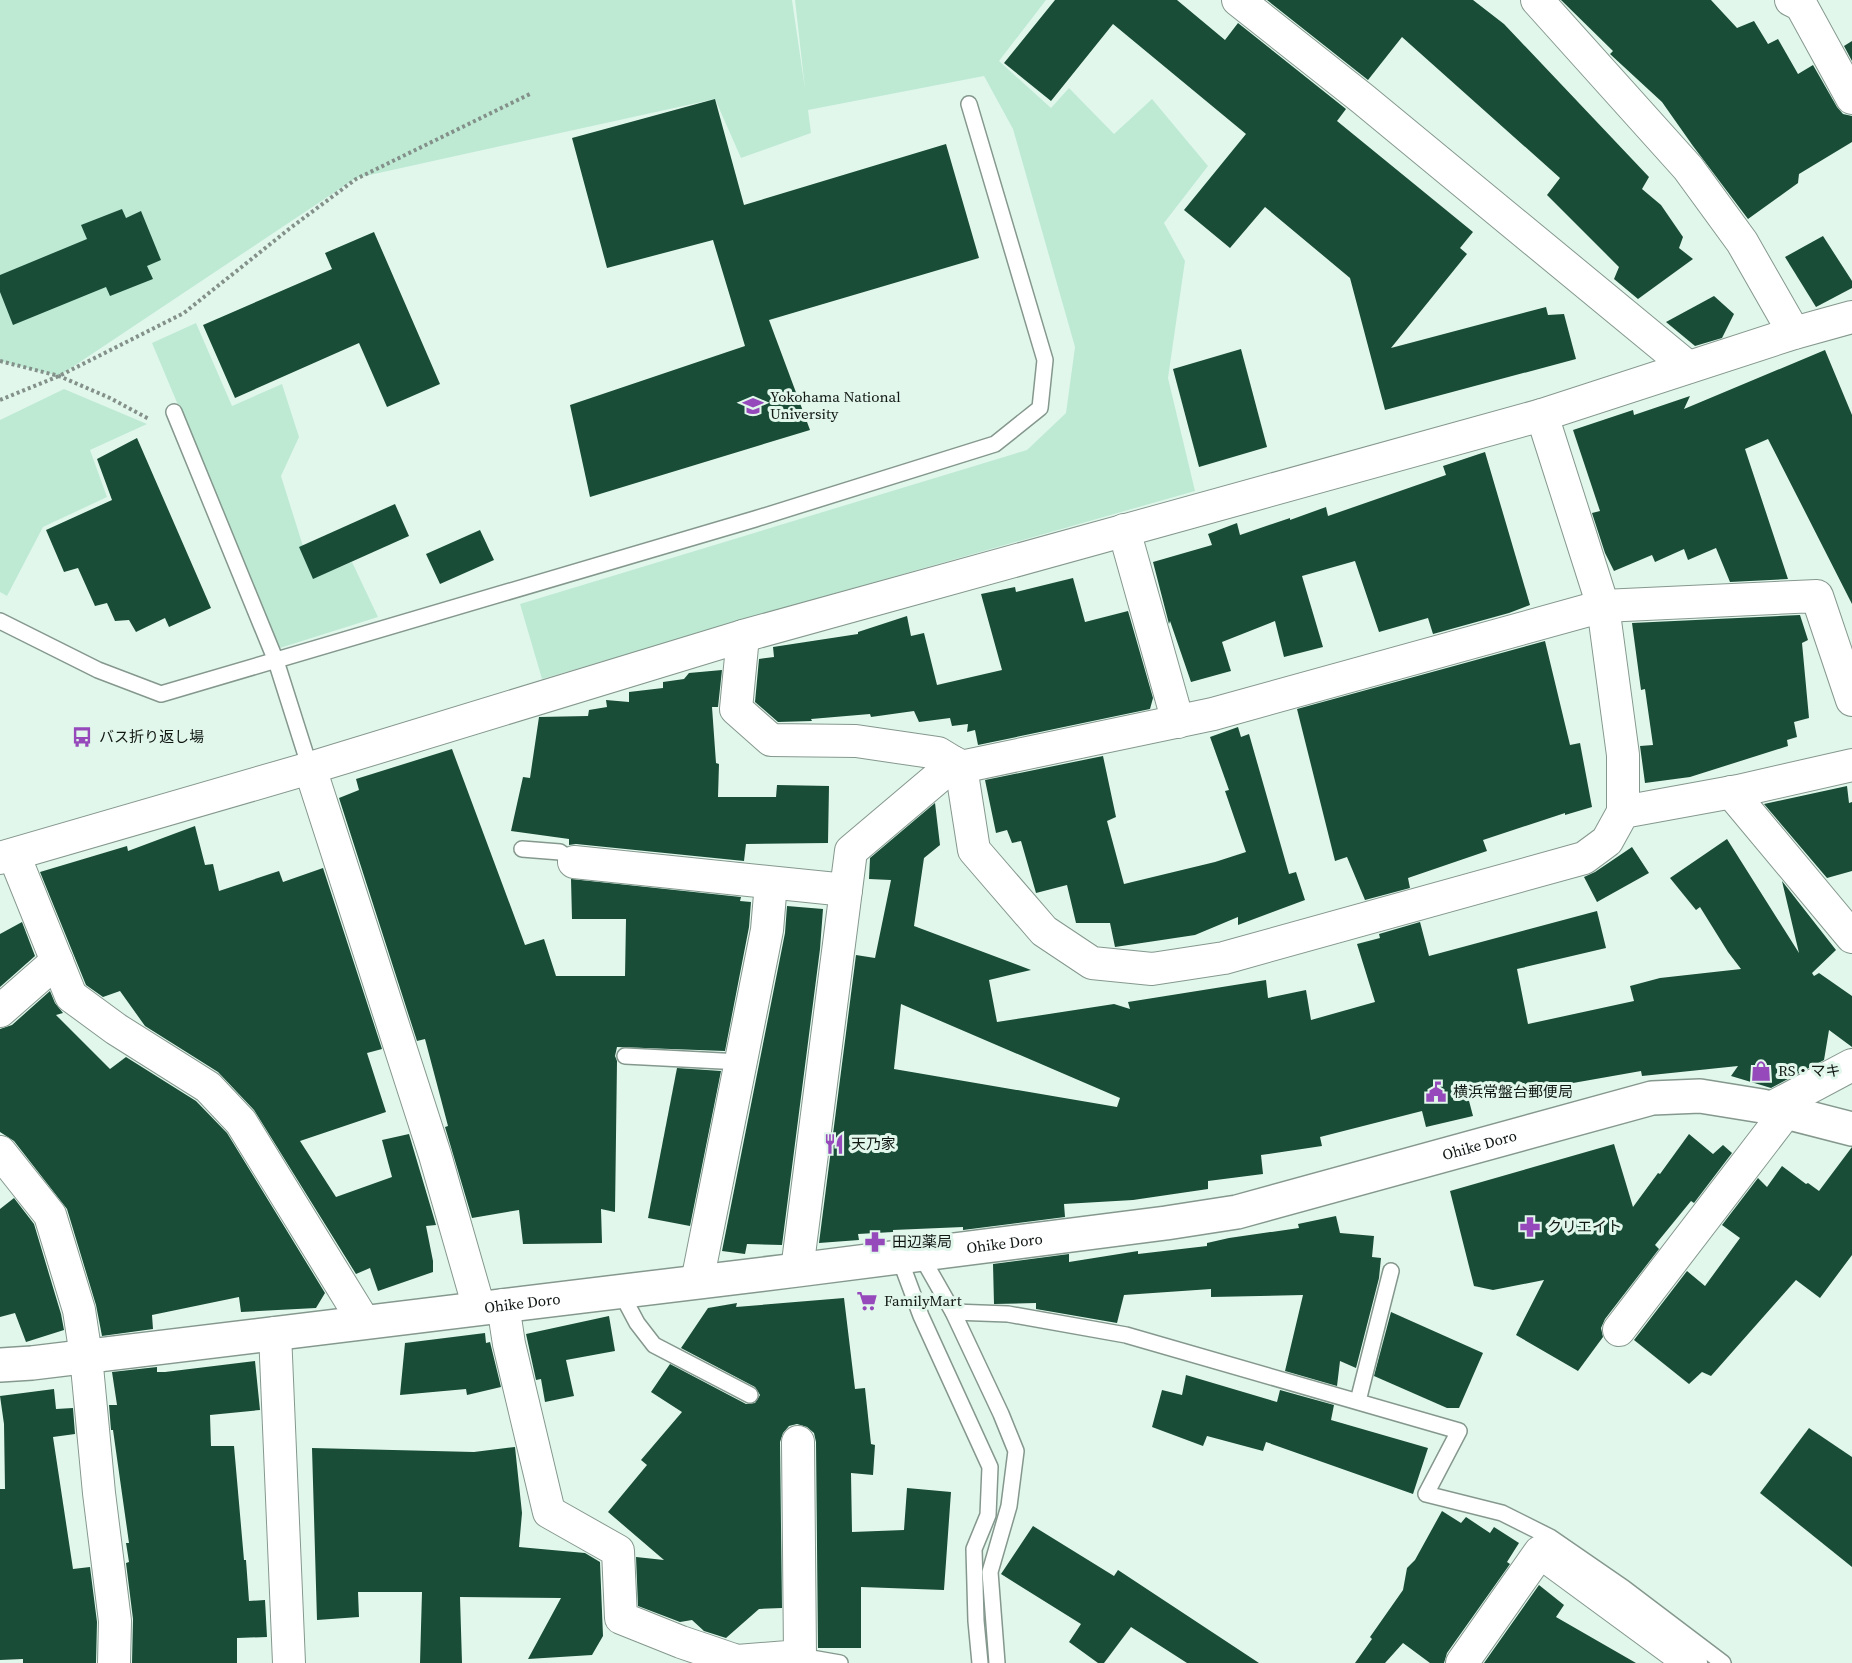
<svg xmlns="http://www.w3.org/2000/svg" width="1852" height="1663" font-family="'Source Serif 4','Noto Sans JP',serif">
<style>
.green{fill:#beead4}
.building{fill:#194d38;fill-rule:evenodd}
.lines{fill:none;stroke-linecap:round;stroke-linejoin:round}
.service-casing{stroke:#85988e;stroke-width:18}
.minor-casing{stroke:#85988e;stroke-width:34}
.tertiary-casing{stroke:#85988e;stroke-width:36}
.path{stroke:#83918a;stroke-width:4;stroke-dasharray:3 3;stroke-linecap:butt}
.service{stroke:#fff;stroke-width:15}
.minor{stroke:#fff;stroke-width:32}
.tertiary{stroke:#fff;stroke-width:33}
.labels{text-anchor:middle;stroke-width:6;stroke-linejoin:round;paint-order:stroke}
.poi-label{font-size:15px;fill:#101713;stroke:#e2f7ec;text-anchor:start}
.street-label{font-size:15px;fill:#101713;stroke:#e2f7ec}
</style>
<rect width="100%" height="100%" fill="#e2f7ec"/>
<g class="green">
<path d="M0,0H792L805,89L795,0H1046L999,61L1051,108L1069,88L1114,134L1152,99L1208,166L1164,223L1185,261L1168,378L1195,491L773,611L542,679L520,604L1027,450L1066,413L1075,347L1013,129L984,76L808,110L811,133L741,158L715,99L356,178L59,376L0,361Z"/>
<path d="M196,323L232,406L282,384L299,437L281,476L313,578L352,562L378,617L280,648L152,343Z"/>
<path d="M64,389L147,424L90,450L107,497L43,527L7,596L0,592V420Z"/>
</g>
<g class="building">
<path d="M1055,0H1177L1225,40L1238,23L1346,109L1337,121L1473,232L1460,248L1467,254L1391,348L1546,307L1548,315L1564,314L1576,359L1385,410L1350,278L1265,207L1230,248L1184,210L1246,134L1113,24L1051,101L1004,63Z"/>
<path d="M1267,0H1473L1504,24L1649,177L1642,189L1661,205L1683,237L1679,248L1693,259L1638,299L1614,279L1619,267L1547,195L1560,178L1402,37L1368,80Z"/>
<path d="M1561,0H1711L1737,28L1754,21L1768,44L1778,39L1798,74L1813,65L1837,107L1843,114L1852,116V142L1799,174L1798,183L1748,219L1693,146L1662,102L1610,54L1613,51Z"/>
<path d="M1852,41V61L1844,46Z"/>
<path d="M715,99L744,205L946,144L979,258L769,320L810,430L590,497L570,405L745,346L713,240L607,268L572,138Z"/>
<path d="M122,209L126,218L141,211L161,260L147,266L153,279L110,296L106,287L13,325L0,292V275L87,239L81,225Z"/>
<path d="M374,232L440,384L387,407L359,343L235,398L203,325L332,269L325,253Z"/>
<path d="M1823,236L1852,281V288L1816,307L1785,257Z"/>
<path d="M1714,296L1734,314L1722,338L1695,346L1666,322Z"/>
<path d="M1241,349L1267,447L1199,467L1173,369Z"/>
<path d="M1825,350L1852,415V604L1768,439L1745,449L1788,579L1730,582L1716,548L1688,560L1684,549L1655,562L1652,555L1614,571L1605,553L1592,513L1600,511L1573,430L1633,410L1634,415L1690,396L1684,409Z"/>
<path d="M137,438L211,608L169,627L165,618L136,632L129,620L115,621L107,603L95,606L78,568L64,572L46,530L112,500L97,459Z"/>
<path d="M1485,452L1530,605L1509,613L1433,634L1428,618L1379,632L1355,561L1302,576L1323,647L1284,657L1275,621L1222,642L1231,671L1191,682L1170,621L1169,624L1153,562L1212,545L1208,534L1237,523L1240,535L1290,518V520L1326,507L1328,516L1446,475L1443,466Z"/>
<path d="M395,504L409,536L313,579L299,547Z"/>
<path d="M480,530L494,560L440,584L426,554Z"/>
<path d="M1073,578L1085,622L1128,611L1153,698L1150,709L978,745L975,730L967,732L968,724L952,726L950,718L919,722L914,711L871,717L870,714L811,719L812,721L778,722L755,702L759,659L774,657L773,647L858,634V632L907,616L911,636L924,633L937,685L1002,670L981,594L1015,587L1016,592Z"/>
<path d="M1800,615L1808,640L1802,643L1809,718L1794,722L1797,737L1787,740L1788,746L1690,777L1645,783L1640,746L1653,745L1645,689L1641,690L1632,623Z"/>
<path d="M1545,641L1570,745L1580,743L1592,807L1565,815V813L1483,840L1487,851L1408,878L1410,888L1365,900L1347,857L1335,861L1297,709Z"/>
<path d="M722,670L718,707H712L716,763L719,764L718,797H776L777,785L829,786L828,843L746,844L744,861L576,844L569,845V839L511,831L523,777L530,778L539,717L588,716L589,710L607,707L606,700L629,702V692L663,688V682L684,679L689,673Z"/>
<path d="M1238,727L1241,737L1249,734L1289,874L1296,872L1305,900L1238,925V917L1195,935L1115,947L1110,923H1076L1067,885L1036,893L1021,841L1012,843L1007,830L996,833L985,780L1103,756L1116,817L1107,821L1124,884L1215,862L1246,852L1225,791L1229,790L1210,737Z"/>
<path d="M452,749L525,945L544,939L556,976H625L626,919H572L571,879L741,897L740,901L751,902L749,927L725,1051L617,1047L615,1056L617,1061L615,1212L601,1209L602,1243L523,1244L519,1210L472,1218L445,1127L448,1126L425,1039L417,1041L339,798L359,790L356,779Z"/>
<path d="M1847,786L1849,803L1852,802V871L1827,878L1764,804Z"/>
<path d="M935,803L940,845L924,858L914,926L1031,970L989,980L997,1022L1114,1004L1130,1009L1128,1002L1266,980L1268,998L1306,990L1311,1020L1375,1002L1357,944L1380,938L1379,934L1420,922L1429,956L1597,911L1606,948L1517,969L1528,1024L1634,1001L1630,986L1660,978L1741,969L1728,952L1700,907L1696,910L1670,878L1727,839L1799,953L1782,881L1836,950L1812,973L1814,976L1819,973L1852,996V1047L1829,1030L1824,1060L1771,1088L1731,1076L1738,1066L1642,1076L1641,1071L1556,1086L1503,1098L1468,1097L1473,1116L1426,1127L1422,1111L1320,1137L1322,1146L1261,1155L1263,1174L1208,1181V1189L1133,1200L1064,1204L1065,1217L963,1230V1227L893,1230V1232L858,1234L859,1240L819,1243L856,955L875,958L891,880L869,879L870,858ZM901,1004L1120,1098L1117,1107L894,1069Z"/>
<path d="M195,826L205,865L213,864L219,891L279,871L283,882L323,868L382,1049L367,1053L386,1112L300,1141L336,1197L392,1177L382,1140L409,1134L436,1225L426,1226L433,1261V1272L378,1291L370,1268L356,1274L254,1110L218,1072L145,1026L120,991L103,997L86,985L40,872L127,846L128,851Z"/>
<path d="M1632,847L1649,873L1597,902L1584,877L1595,872Z"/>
<path d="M787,906L823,909L820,949L782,1245L747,1244L745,1254L722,1251L785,933Z"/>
<path d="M22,922L35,956L0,987V934Z"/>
<path d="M50,991L55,1003L63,1013L56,1015L110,1069L126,1057L196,1101L227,1133L325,1293L316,1308L241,1312L239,1297L152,1315L153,1329L102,1336L96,1305L67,1209L14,1141L0,1132V1029L12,1025Z"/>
<path d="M677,1068L721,1071L690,1226L648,1218Z"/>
<path d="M1689,1134L1713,1154L1723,1145L1732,1153L1694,1203L1691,1201L1655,1245L1659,1249L1605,1319L1601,1328L1603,1337L1578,1371L1516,1335L1544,1280L1493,1290L1474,1286L1450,1191L1614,1144L1633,1207L1658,1173L1660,1174Z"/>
<path d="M1852,1147V1255L1820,1298L1796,1280L1711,1376L1702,1372L1689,1384L1634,1340L1687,1271L1705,1286L1740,1238L1722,1225L1758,1178L1767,1187L1782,1166L1806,1184L1808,1183L1819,1191Z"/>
<path d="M14,1198L34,1224L61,1314L64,1330L26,1342L15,1313L0,1317V1209Z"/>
<path d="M1336,1216L1340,1233L1374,1236L1372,1257L1381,1258L1379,1278L1356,1368L1340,1361L1337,1386L1285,1371L1303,1295L1211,1297V1289L1124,1295L1117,1323L1036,1309V1303L994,1304L993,1264L1069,1254V1262L1138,1251V1254L1207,1246V1243L1229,1238L1299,1228L1298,1224Z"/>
<path d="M844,1298L855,1389L865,1388L871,1444L875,1445L873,1475L851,1473L852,1532L904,1530L907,1488L951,1492L944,1590L861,1587V1648H818L816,1442L814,1433L807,1427L797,1424L789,1426L783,1433L780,1442L782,1608L759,1609L726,1638L704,1631L692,1620L680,1622L638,1606L636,1557L664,1560L608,1512L647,1465L641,1460L682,1412L651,1392L670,1364L746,1404L755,1403L760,1395L755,1387L681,1348L708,1308L737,1303L736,1307Z"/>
<path d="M1391,1312L1483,1353L1459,1408H1447L1374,1376Z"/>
<path d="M609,1316L615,1351L566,1360L574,1396L545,1402L541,1379L536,1380L526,1334Z"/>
<path d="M485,1333L486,1343L490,1342L501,1387L467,1395L466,1389L400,1395L405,1343Z"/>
<path d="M255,1361L260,1410L210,1415L211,1446H234L244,1560H246L249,1601L265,1600L267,1637L237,1638V1663H132L133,1619L126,1563L129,1562L126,1543H129L113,1430H111L109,1405H117L112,1372L157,1367V1372H165Z"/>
<path d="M1186,1375L1277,1402L1280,1390L1334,1405L1331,1420L1428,1448L1413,1494L1266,1442L1263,1451L1207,1436L1203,1446L1152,1427L1162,1390L1182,1395Z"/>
<path d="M54,1389L56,1409L73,1408L75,1434L53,1437L73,1569L90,1567L97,1622L96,1663H23V1659L0,1660V1489H5L4,1424L0,1396Z"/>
<path d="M1809,1428L1852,1457V1567L1760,1493Z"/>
<path d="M515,1447L522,1513L519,1547L585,1553L600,1562L603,1636L592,1655L528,1659L561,1598L460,1597L462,1663H420L422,1592H358L359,1617L317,1620L312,1448L474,1452Z"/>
<path d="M1442,1511L1461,1523L1466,1517L1490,1533L1494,1527L1519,1543L1507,1562L1510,1564L1447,1653L1444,1663H1430L1403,1643L1385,1663H1355L1372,1639L1370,1637L1403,1590L1407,1568L1415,1560Z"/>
<path d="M1033,1526L1114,1576L1118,1570L1259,1663H1187L1131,1627L1104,1663H1098L1069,1642L1081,1624L1001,1574Z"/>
<path d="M1539,1585L1564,1605L1556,1617L1636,1663H1484Z"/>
</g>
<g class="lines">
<g class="service-casing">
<g id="service">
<path d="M174,412L276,661L310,768"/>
<path d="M0,621L98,670L161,694L755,519L995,444L1040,408L1045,360L969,104"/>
<path d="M522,849L560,852L574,862"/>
<path d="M625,1056L741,1062"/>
<path d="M920,1254L953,1312L1001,1414L1016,1451L1009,1506L990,1572L997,1663"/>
<path d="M899,1257L921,1316L990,1467L988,1515L974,1549L976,1621L980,1663"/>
<path d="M620,1291L637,1323L654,1345L750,1395"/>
<path d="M953,1312L1008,1314L1126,1335L1459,1431L1426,1494L1502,1513L1550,1537L1624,1588L1723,1663"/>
<path d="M1358,1401L1391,1271"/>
<path d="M800,1656L840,1663"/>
</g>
</g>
<g class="minor-casing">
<g id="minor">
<path d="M1238,0L1363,99L1688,367"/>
<path d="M1537,0L1688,168L1742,242L1794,333"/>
<path d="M1791,0L1801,5L1852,98"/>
<path d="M1542,415L1603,606L1623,755V812"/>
<path d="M1124,530L1178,722"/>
<path d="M743,636L736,709L771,740L856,741L938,753L961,767L1213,714L1603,606L1817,596L1852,700"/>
<path d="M961,767L974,850L1044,931L1092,963L1152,969L1224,958L1584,858L1607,841L1623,812L1738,791L1852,765"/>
<path d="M310,768L435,1155L479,1308"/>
<path d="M1731,792L1852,937"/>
<path d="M14,855L71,996L116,1029L208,1087L241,1122L364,1322"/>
<path d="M0,858L310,768L743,636L1542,415L1794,333L1852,317"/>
<path d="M574,862L846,890"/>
<path d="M0,1011L57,961"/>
<path d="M1771,1108L1852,1065"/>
<path d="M0,1152L50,1215L79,1310L86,1356L99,1493L115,1621L114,1663"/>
<path d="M797,1270L851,851L955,763"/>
<path d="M697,1282L767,930L771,883"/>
<path d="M503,1305L509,1344L549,1512L618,1551L621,1618L681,1642L737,1661L800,1656L798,1442"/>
<path d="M1619,1330L1786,1112"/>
<path d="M275,1333L289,1663"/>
<path d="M1462,1663L1540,1552L1691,1663"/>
</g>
</g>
<g class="tertiary-casing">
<g id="tertiary">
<path id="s1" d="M0,1365L32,1363L797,1270L1166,1223L1237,1212L1652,1098L1700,1096L1762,1106L1852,1129"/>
</g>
</g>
<g class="path">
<path d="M0,361L59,376L110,398L149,419"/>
<path d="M0,400L59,376L184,313L289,229L356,179L532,93"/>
</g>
<use href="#service" class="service"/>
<use href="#minor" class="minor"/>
<use href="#tertiary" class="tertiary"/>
</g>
<defs>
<g id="university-bare" transform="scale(1.62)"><path d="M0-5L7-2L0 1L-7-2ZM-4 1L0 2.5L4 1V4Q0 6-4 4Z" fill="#9549ba" stroke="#e2f7ec" stroke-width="2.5" paint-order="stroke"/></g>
<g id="bus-bare" transform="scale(1.62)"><path d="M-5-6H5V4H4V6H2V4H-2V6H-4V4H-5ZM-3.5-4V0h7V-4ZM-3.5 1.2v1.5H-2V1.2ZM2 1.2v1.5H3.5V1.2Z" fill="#9549ba" stroke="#e2f7ec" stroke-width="2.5" paint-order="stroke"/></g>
<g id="shop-bare" transform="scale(1.62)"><path d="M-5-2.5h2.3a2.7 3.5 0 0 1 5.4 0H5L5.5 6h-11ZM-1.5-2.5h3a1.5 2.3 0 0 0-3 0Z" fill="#9549ba" stroke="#e2f7ec" stroke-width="2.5" paint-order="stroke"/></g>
<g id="civic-bare" transform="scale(1.62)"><path d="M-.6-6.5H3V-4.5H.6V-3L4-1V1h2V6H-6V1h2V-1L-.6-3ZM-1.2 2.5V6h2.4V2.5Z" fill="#9549ba" stroke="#e2f7ec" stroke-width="2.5" paint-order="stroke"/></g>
<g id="restaurant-bare" transform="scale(1.62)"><path d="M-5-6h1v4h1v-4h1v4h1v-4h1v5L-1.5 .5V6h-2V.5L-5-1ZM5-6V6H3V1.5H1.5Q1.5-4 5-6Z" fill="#9549ba" stroke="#e2f7ec" stroke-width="2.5" paint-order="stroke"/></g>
<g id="pharmacy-bare" transform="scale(1.62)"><path d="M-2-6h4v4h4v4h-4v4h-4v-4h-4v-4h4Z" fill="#9549ba" stroke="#e2f7ec" stroke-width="2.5" paint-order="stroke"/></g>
<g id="supermarket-bare" transform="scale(1.62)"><path d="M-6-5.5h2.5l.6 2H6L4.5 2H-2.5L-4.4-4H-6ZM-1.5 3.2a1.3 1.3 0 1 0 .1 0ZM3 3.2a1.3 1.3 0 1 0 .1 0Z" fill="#9549ba" stroke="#e2f7ec" stroke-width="2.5" paint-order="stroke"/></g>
</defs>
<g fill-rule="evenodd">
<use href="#university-bare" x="753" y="406"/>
<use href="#bus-bare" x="82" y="737"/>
<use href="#shop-bare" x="1761" y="1071"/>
<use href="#civic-bare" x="1436" y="1092"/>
<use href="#restaurant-bare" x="834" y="1144"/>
<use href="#pharmacy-bare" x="1530" y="1227"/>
<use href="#pharmacy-bare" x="875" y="1242"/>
<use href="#supermarket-bare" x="867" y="1301"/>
</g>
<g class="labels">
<g class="poi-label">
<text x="770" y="402">Yokohama National<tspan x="770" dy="17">University</tspan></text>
<text x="99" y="742">バス折り返し場</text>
<text x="1778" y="1076">RS・マキ</text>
<text x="1453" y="1097">横浜常盤台郵便局</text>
<text x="851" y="1149">天乃家</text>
<text x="1547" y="1232">クリエイト</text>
<text x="892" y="1247">田辺薬局</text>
<text x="884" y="1306">FamilyMart</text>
</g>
<g class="street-label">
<text dy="5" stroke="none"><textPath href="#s1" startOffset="1498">Ohike Doro</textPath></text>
<text dy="5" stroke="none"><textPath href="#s1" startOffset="1012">Ohike Doro</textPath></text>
<text dy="5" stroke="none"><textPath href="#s1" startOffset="526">Ohike Doro</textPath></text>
</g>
</g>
</svg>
